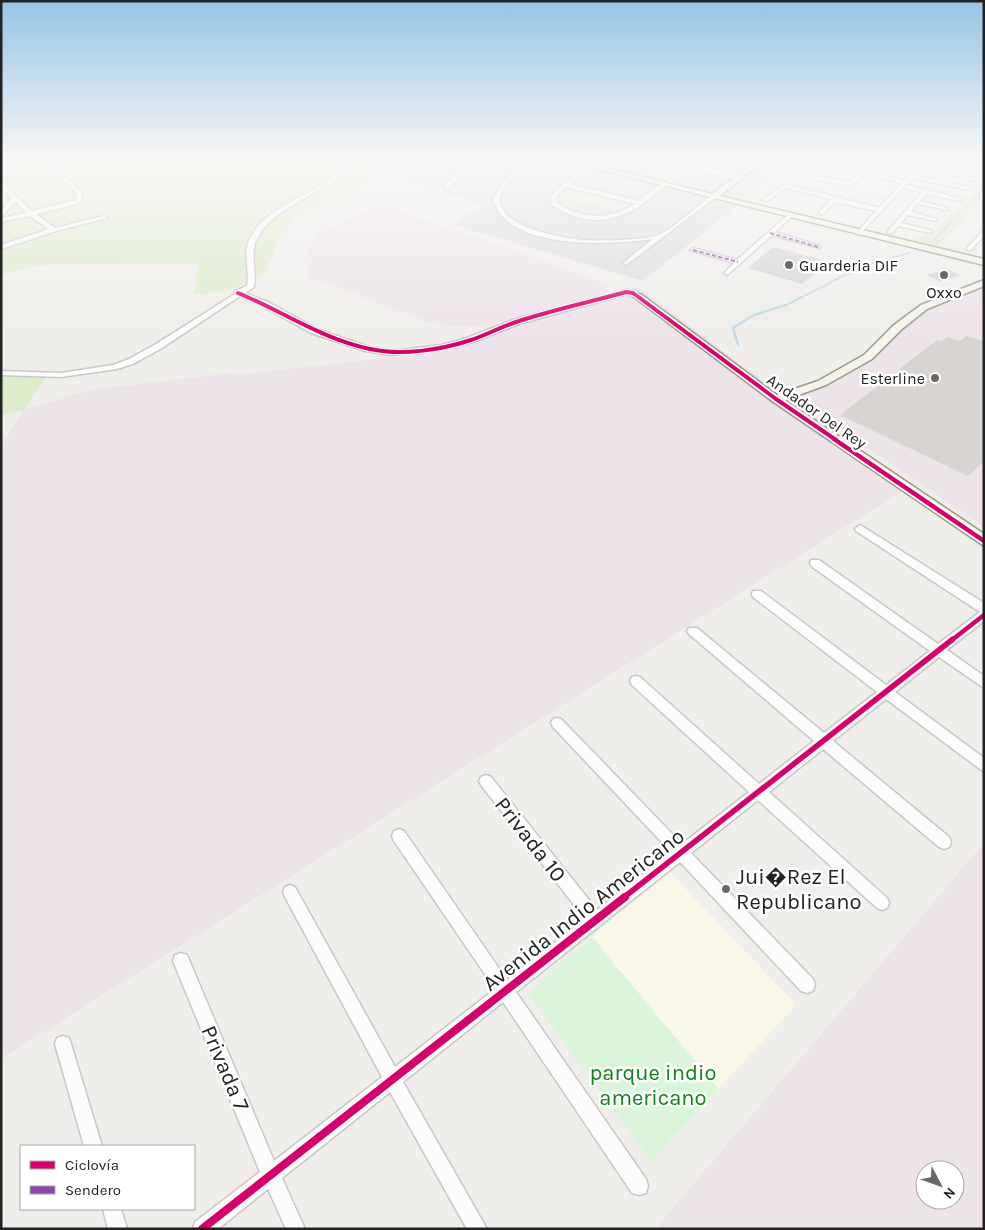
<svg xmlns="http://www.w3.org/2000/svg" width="985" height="1230" font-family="Karla,sans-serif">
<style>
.residential{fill:#dfdedc}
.industrial{fill:#ede4e9;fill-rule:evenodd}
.education{fill:#f8f7e8}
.grass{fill:#ddeccb}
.park{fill:#daf5da}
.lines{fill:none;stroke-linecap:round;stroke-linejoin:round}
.stream-far1{stroke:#bfdbe3;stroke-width:2}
.stream{stroke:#bfdbe3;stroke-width:2.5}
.building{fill:#d7d4d2}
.street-casing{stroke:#c9c8c7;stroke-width:3}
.secondary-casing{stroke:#999a82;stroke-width:3}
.street{fill:#fdfcfc;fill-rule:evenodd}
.secondary{fill:#f4f4ed;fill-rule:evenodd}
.quiet{stroke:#8e44ad;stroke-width:2;stroke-dasharray:4.5 2;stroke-linecap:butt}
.cycleway-far3-casing{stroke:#fff;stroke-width:6}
.cycleway-far2-casing{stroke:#fff;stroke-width:8}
.cycleway-far1-casing{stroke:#fff;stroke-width:9}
.cycleway-casing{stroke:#fff;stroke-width:11}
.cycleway-far3{stroke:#d6006c;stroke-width:4}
.cycleway-far2{stroke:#d6006c;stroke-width:4.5}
.cycleway-far1{stroke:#d6006c;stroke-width:5.5}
.cycleway{stroke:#d6006c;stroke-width:8}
.poi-dot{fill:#6a6968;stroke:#fff;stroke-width:2}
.labels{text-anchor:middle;stroke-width:5;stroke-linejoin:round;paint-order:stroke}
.far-poi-label{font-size:16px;fill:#222;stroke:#fff;text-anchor:start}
.far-street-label{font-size:16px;fill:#222;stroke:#fff}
.near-street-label{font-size:22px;fill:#222;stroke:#fff}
.near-poi-label{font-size:22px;fill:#222;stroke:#fff;text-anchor:start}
.near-park-label{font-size:22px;fill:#0c8416;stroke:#fff}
</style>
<rect width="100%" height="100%" fill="#f0eeeb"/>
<path class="residential" d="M373,162H791L643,281L452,224L484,206L382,170Z"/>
<g class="industrial">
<path d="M383,203L419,219L548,262L609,285L593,300L559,311L491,324L459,326L432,323L310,277L304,258L316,234Z"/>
<path d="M984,284V526L802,404L796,391L825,379L869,352L912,312Z"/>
<path d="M638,287L907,488L1,1059V445L24,410L90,390L229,373L242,374L396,357L463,341Z"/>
<path d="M984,843V1229H655ZM925,1170H955V1200H925Z"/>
</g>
<path class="education" d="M667,869L796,1005L718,1089L592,937Z"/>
<g class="grass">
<path d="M1,162H333L369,172L376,179L297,216L280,236L272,258L263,275L230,290L194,295L198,263L40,265L8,272L1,277Z"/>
<path d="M984,183V199L942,242L935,246L913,241L944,221Z"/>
<path d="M1,371L46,377L24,410L1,415Z"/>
</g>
<g class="park">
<path d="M669,162H696L679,185L655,180Z"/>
<path d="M566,189L629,205L620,211L560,196Z"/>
<path d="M592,937L718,1089L651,1161L528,993Z"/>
</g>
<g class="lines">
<g class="stream-far1">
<path d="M934,240L984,188"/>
<path d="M827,284L865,265L910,253"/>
</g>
<path class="stream" d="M738,345L733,328L754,315L786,305L830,283"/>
</g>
<g class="building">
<path d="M773,247L830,262L802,284L748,268Z"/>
<path d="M947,269L960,275L940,282L927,275Z"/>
<path d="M967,336L984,342V461L968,476L840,415L937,340L941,342L948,337L960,341Z"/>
</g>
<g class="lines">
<g class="street-casing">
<g id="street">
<path d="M43,162H49L82,192V201L71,206L36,214L55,228L104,216L107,218L56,231L1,249V245L49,229L30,216L1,222V218L26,213L16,202L1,216V211L12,198L1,187V182L32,211L76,200L77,193Z"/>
<path d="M326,162H334L345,167V172C321,194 264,212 255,244C251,258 257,273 254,287L245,293L268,302L317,329L369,347L392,351L442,345L467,338L513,320L626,290L636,291L643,297L639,299L626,294L519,324L473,342L442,349L392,355L365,351L311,333L262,306L240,296L162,348L135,363L117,369L61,377L1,375V371L61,373L113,365L129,359L156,344L235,294V291L247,286C250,272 244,257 248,243C259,213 296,200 321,186C327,181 333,176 339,171L340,169Z"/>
<path d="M473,162H479L459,177L449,188H445V186L455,175Z"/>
<path d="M534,162H541C530,170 512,175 504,188C481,225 564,239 587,240C603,241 644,240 659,235C670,231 700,204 711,196L716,197L626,265L623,263L624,262L653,239C612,245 508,251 493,200C502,179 515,173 534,162Z"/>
<path d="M808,162H813L803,173L849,182L866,166L859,162H866L871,165L867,171L904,180L921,162H926L915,175L972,188L969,190L912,178L906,185L962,199L959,201L927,194L920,201L947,208V210L918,204L911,212L937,219V221L908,215L901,223L932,231V233L898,226L892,233H888V231L922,192L903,188L859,235L856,233L857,232L876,211L835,202L823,214H819V212L831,199L786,188L767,201L762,200L785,184L879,208L902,183L864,174L854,184L849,186L797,175V173Z"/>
<path d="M954,162H961L949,171L984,180L981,182L946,173L940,175L942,170Z"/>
<path d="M963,162H971L984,167V171Z"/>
<path d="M696,165L742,177L743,178L740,180L694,168Z"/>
<path d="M591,167L596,168L570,184L638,201L661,184L666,185C632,217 595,234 552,205L550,197L563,184ZM566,187L635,204C610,221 581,219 557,203L556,197Z"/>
<path d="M789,214L792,216L791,217L775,232L820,246V248L772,235L727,275L724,273L734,263L690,250L693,248L737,260Z"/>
<path d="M984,230V236L971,250H967V248Z"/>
<path d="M860,525L984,603V621L947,650L984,676V688L939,657L895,692L984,758V772L886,699L833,741L949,837L951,842L949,847L944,849L939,847L823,749L769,792L887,898L889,903L887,908L882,910L877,908L758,800L691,853L813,979L815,985L813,991L807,993L801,991L680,862L516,992L646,1179L648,1186L646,1193L639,1195L632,1193L503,1002L403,1082L487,1229H467L390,1092L282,1178L305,1229H286L268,1189L218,1229H193L195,1222L260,1172L173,961L175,955L181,953L187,955L274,1161L382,1077L285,897L283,892L285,887L290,885L295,887L395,1067L495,989L394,841L392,836L394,831L399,829L404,831L507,980L585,919L481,785L479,781L481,777L486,775L491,777L597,910L671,852L553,727L551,723L553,719L557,718L561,719L682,844L749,792L632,685L630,681L632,677L636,676L640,677L759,784L814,741L689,634L687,631L689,628H697L824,733L877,692L753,597L752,594L753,591H761L886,685L930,651L811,566L810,563L811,560H819L938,644L980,612L856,531L855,529Z"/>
<path d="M63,1036L69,1038L71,1044L102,1146H84L55,1044L57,1038Z"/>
<path d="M103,1209H121L127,1229H108Z"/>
</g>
</g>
<g class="secondary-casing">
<g id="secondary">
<path d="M569,162H582L712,194L754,162H762L720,196L984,259V265Z"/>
<path d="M984,280V286L927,309L902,329L872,359L826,385L785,400L984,534V546L772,401L634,297L639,294L642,295L777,395L818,381L864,355L894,325L921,305Z"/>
</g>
</g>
<use href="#street" class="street"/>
<use href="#secondary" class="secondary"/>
<g class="quiet">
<path d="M770,233L818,247"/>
<path d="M693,250L738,262"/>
</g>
<g class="cycleway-far3-casing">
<path id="cycleway-far3" d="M238,293C282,311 322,339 370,349C402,356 440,350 471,340C486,335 501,327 516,322C552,310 590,302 626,292L633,293L776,399L836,440"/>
</g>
<g class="cycleway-far2-casing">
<g id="cycleway-far2">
<path d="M834,439L984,541"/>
<path d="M952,640L984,615"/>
</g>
</g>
<g class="cycleway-far1-casing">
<path id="cycleway-far1" d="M623,898L953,639"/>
</g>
<g class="cycleway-casing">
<path id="cycleway" d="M202,1229L625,897"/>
</g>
<use href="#cycleway-far3" class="cycleway-far3"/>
<use href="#cycleway-far2" class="cycleway-far2"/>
<use href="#cycleway-far1" class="cycleway-far1"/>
<use href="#cycleway" class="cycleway"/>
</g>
<linearGradient id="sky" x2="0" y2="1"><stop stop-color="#97c4e6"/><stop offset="0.48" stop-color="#f8f7f6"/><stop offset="1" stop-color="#f8f7f6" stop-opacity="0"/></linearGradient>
<rect width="985" height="335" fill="url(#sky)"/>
<g class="poi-dot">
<circle cx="789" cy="265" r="5"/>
<circle cx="944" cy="275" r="5"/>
<circle cx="935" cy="378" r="5"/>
<circle cx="726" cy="889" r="5"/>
</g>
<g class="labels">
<g class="far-poi-label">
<text x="799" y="271">Guarderia DIF</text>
<text x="944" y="298" text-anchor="middle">Oxxo</text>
<text x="925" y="384" text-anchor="end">Esterline</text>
</g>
<g class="far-street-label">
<text transform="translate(817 411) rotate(35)" y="6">Andador Del Rey</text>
</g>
<g class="near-street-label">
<text transform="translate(531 839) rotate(52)" y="8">Privada 10</text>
<text transform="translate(583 909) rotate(-38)" y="8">Avenida Indio Americano</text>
<text transform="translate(226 1068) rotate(67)" y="8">Privada 7</text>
</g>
<g class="near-poi-label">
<text x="736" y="884">Jui�Rez El<tspan x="736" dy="25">Republicano</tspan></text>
</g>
<g class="near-park-label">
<text x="653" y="1080">parque indio<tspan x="653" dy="25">americano</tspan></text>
</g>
</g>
<rect width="985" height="1230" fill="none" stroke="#222222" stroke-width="5"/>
<rect x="20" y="1145" width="175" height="65" fill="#ffffff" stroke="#a7a7a7"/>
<rect x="30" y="1161" width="25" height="8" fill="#d6006c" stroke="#a7a7a7"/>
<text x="65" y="1170" font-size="15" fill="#222222">Ciclovía</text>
<rect x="30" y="1186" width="25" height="8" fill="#8e44ad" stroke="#a7a7a7"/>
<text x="65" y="1195" font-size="15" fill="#222222">Sendero</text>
<g transform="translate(940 1185) rotate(131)"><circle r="24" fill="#ffffff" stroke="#a7a7a7"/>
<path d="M0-4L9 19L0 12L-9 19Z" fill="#6a6968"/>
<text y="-8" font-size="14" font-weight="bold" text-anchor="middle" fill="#222222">N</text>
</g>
</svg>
